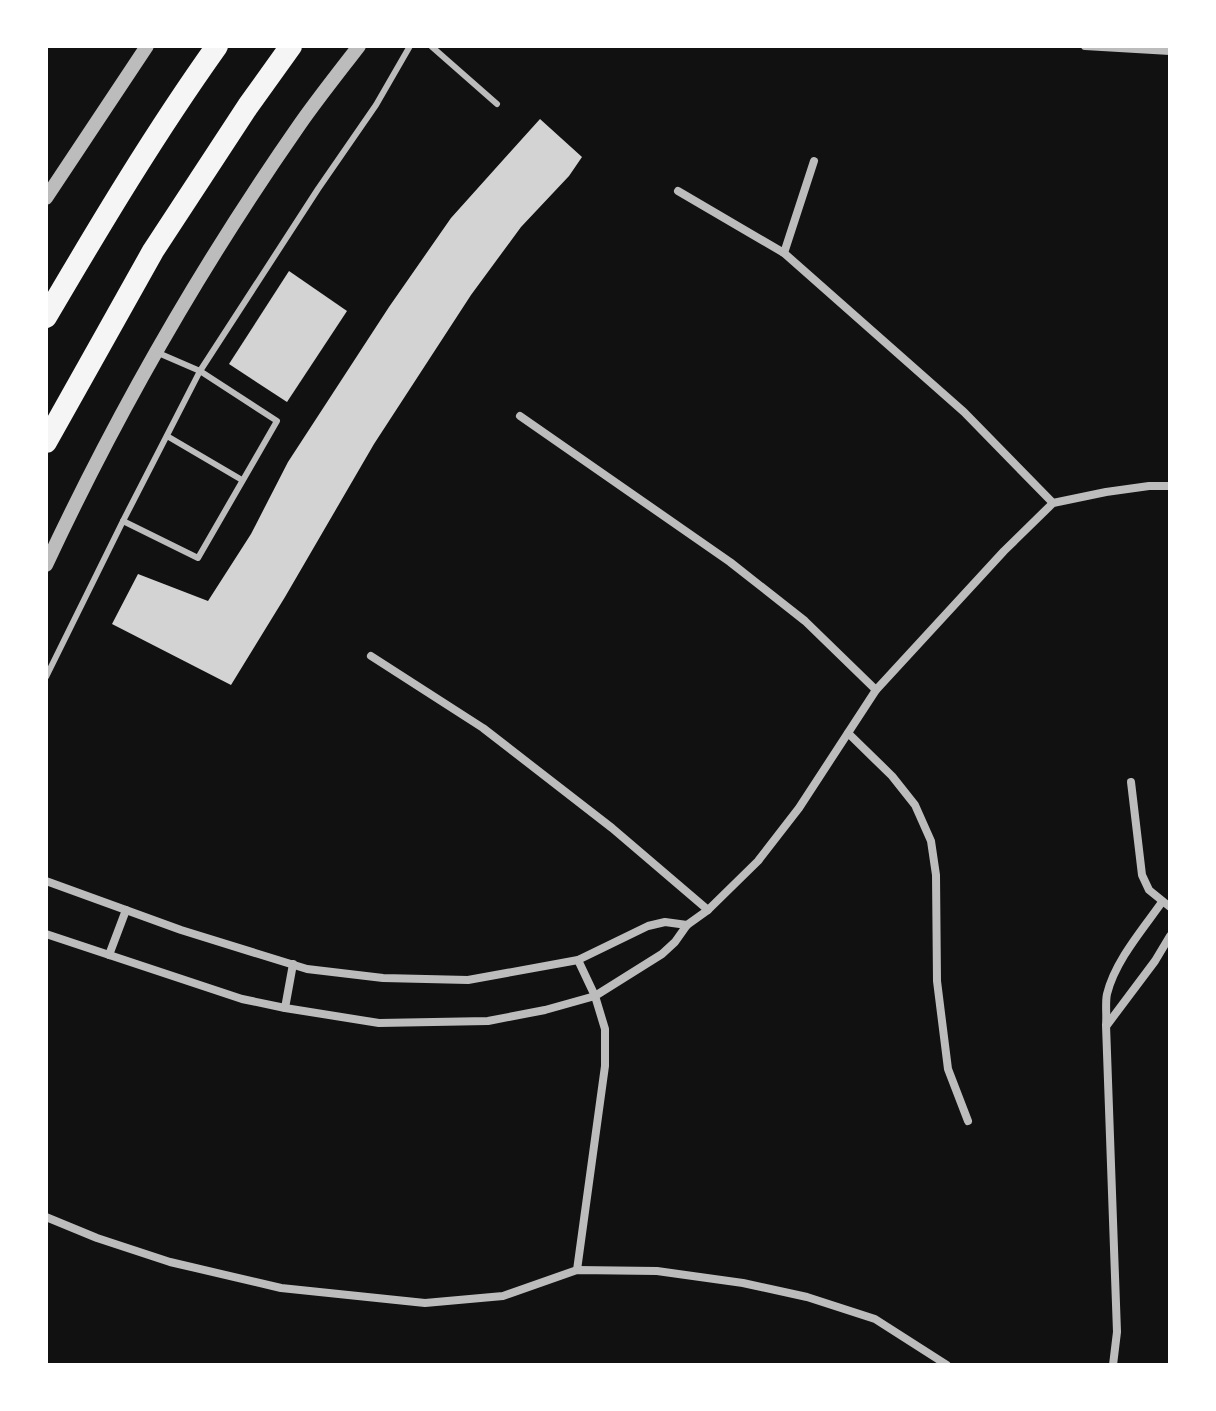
<svg xmlns="http://www.w3.org/2000/svg" width="1216" height="1411" font-family="Spectral,serif">
<style>
.building{fill:#d3d3d3}
.lines{fill:none;stroke-linecap:round;stroke-linejoin:round}
.service{stroke:#bcbcbc;stroke-width:6}
.minor{stroke:#bcbcbc;stroke-width:8}
.tertiary{stroke:#bcbcbc;stroke-width:14}
.trunk{stroke:#f5f5f5;stroke-width:22}
</style>
<rect width="100%" height="100%" fill="#111"/>
<g class="building">
<path d="M540,119L582,157L569,176L521,227L471,295L374,444L285,597L231,685L112,624L138,574L208,601L251,534L288,462L389,307L451,218Z"/>
<path d="M289,271L347,311L287,402L229,364Z"/>
</g>
<g class="lines">
<g class="service">
<path d="M431,46L497,104"/>
<path d="M167,436L242,480"/>
<path d="M123,521L198,558L277,421L200,371L156,352"/>
<path d="M46,677L123,521L200,371L318,189L376,105L410,46"/>
</g>
<g class="minor">
<path d="M1085,46L1170,51"/>
<path d="M678,191L784,253L964,412L1053,503"/>
<path d="M784,253L814,161"/>
<path d="M520,416L730,562L805,621L876,690"/>
<path d="M371,656L483,728L612,828L708,910"/>
<path d="M848,733L892,776L915,805L931,841L936,875L937,981L948,1069L968,1121"/>
<path d="M1131,782L1142,875L1149,890L1170,907"/>
<path d="M46,881L181,930L307,969L383,978L468,980L578,960L648,926L665,922L687,925"/>
<path d="M46,934L242,999L285,1008L379,1023L488,1021L545,1010L595,996L662,954L675,942L687,925L708,910L758,861L799,808L876,690L1004,551L1053,503L1106,492L1149,486H1170"/>
<path d="M109,955L126,910"/>
<path d="M285,1008L293,964"/>
<path d="M1107,1025L1155,961L1170,936"/>
<path d="M46,1217L97,1238L170,1262L281,1288L425,1303L503,1296L577,1270L657,1271L743,1283L807,1297L875,1319L947,1365"/>
<path d="M577,1270L605,1066V1029L595,996L578,960"/>
<path d="M1113,1365L1117,1332L1106,1025C1107,1015 1105,1003 1107,994C1115,961 1143,929 1162,902"/>
</g>
<g class="tertiary">
<path d="M46,198L147,46"/>
<path d="M46,565C118,411 203,263 300,124C319,97 339,72 359,46"/>
</g>
<g class="trunk">
<path d="M46,317C100,225 155,133 217,46"/>
<path d="M46,442L153,251L248,106L291,46"/>
</g>
</g>
<rect width="1216" height="1411" fill="none" stroke="#ffffff" stroke-width="96"/>
</svg>
